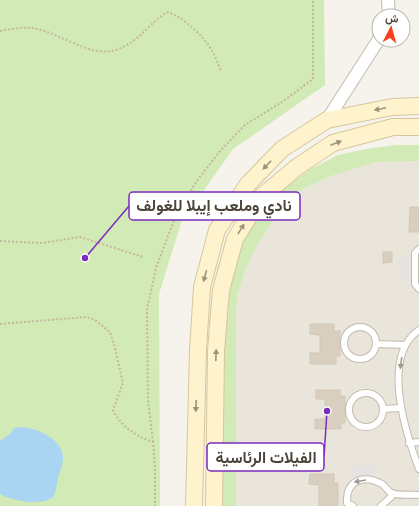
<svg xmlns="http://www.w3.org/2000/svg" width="419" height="506" font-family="'Titillium Web',Vazirmatn,sans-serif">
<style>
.residential{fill:#eae5da}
.green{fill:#d2eab5}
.parking{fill:#e5e3e0}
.water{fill:#a9d4f2}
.building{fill:#d8cfc1;stroke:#d3c7b4}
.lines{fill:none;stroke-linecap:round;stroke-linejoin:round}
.lane-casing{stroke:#c2bbae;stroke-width:8}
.street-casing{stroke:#c2bbae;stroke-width:14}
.secondary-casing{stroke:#d6c79b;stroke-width:18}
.path{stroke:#c4b79f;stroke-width:2;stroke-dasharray:2 2;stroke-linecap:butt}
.lane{stroke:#fff;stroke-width:6}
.street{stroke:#fff;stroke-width:12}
.secondary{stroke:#fff3cd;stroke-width:16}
.oneway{fill:#9c937c}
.oneway2{fill:#9c9892}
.leader{fill:none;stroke:#7b2cbf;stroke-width:1.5}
.callout-dot{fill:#7b2cbf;stroke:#fff;stroke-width:1.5}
.callout{fill:#fff;stroke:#7b2cbf;stroke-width:1.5}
.callout-label{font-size:16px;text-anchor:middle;font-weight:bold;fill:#4b4439}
</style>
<rect width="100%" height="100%" fill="#f6f3ec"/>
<path class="residential" d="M419,161V506H236V315L237,297L245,271L256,247L274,219L297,192L328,177L377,162Z"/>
<g class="green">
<path d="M0,0H324L325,85L233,149L181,223L159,294L160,506H0Z"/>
<path d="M397,145H419V161L377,162L328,177L297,192L274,219L256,247L245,271L237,297L236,315V506H220L225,291L242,241L258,215L279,193L309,170L338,155L366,149Z"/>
</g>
<g class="parking">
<path d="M410,256V280H399V257Z"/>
<path d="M375,465V477H352L351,466Z"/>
</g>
<path class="water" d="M23,427C38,429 62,439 63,457C63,464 60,471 58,478C57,484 56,493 52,498C39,506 13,501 0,494V441L11,433L14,428Z"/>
<g class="building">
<path d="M410,207H419V232H409Z"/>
<path d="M383,252H392V262L383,263Z"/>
<path d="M310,324H334V331H340V356H336V364H310V353H320V335L310,334Z"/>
<path d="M316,390H340V396H345V423H341V429H315V419H325V399H316Z"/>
<path d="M310,474H334V483H338V506H319V485L309,484Z"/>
</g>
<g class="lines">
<g class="lane-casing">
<g id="lane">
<path d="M419,249L415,253V284L419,289"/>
<circle cx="360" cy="343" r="16"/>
<path d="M419,330C380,357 406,434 419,469"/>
<path d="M376,344L405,345"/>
<circle cx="366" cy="410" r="17"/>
<path d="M383,409L400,408"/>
<path d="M409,443L419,442"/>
<path d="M353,506L347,503C346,480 363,474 382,484C385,486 388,491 391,493C398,496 411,494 419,495"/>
<path d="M381,506L391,497L392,493"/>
</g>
</g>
<g class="street-casing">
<g id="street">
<path d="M388,0L389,16"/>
<path d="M327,120L379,39"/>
</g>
</g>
<g class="secondary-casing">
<g id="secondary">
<path d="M194,506L198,351L202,287L217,230L248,184L282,149L327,120L392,107L419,106"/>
<path d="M214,506L216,351L221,290L235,239L261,197L297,167L333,143L393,127H419"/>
</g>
</g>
<g class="path">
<path d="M0,31C12,29 25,26 37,29C61,34 92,58 116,50C141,41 149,22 168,12C184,18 204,36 212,51C216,57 218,64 221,71"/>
<path d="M0,241L42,243L80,237L143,257"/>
<path d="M0,324L86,317L95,320L110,332L114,344L123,383L113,410C121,427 136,436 153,442L155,467V506"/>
<path d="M153,442L148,400L147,309L156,268L174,220L196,182L220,151L245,125L282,102L313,79V0"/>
</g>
<use href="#lane" class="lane"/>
<use href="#street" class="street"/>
<use href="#secondary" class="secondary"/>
</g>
<defs><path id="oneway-solid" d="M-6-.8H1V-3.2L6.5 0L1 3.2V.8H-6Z"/></defs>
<g class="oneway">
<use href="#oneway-solid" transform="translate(380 109) rotate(168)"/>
<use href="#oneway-solid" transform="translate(336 143) rotate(-21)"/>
<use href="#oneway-solid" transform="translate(267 165) rotate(134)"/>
<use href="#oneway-solid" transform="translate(241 229) rotate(-58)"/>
<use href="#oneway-solid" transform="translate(205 276) rotate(105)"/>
<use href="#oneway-solid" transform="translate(216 355) rotate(-88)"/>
<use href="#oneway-solid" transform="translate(196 406) rotate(92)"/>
</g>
<g class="oneway2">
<use href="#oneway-solid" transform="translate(401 363) rotate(98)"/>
<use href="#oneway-solid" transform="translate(360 481) rotate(170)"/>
</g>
<path class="leader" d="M85 258L129 206M327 411L324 457"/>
<g class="callout-dot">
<circle cx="85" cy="258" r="4"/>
<circle cx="327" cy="411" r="4"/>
</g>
<g class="callout">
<rect x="129" y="192" width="171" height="28" rx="4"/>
<rect x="207" y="443" width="117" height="28" rx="4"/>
</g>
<g class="callout-label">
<text x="214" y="211">نادي وملعب إيبلا للغولف</text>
<text x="266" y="463">الفيلات الرئاسية</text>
</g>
<g transform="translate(391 28) rotate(6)"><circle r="19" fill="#ffffff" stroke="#b7b4b0"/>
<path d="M0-3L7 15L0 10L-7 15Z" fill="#fc3f1d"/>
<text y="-6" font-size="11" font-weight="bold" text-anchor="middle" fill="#4b4439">ش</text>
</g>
</svg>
